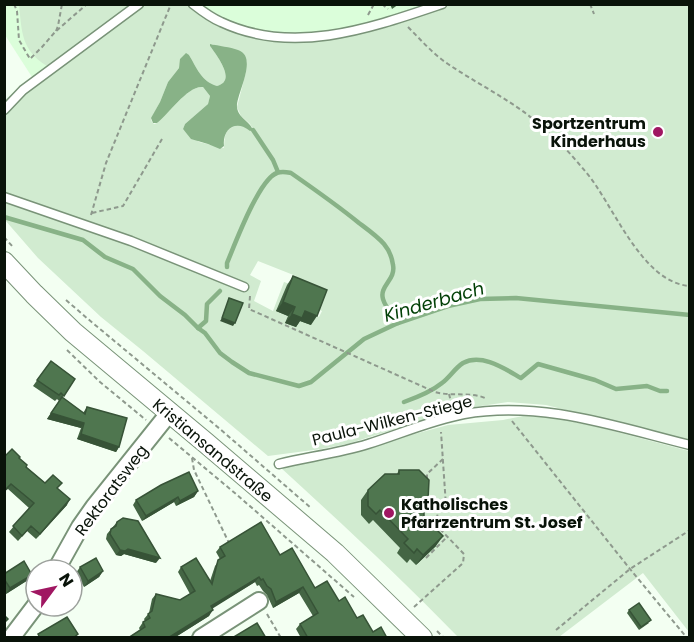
<svg xmlns="http://www.w3.org/2000/svg" width="694" height="642" font-family="Poppins,sans-serif">
<style>
.built{fill:#dbfeda}
.green{fill:#d1ebd0;fill-rule:evenodd}
.water{fill:#88b287}
.lines{fill:none;stroke-linecap:round;stroke-linejoin:round}
.stream{stroke:#88b287;stroke-width:4.5}
.service-casing{stroke:#799378;stroke-width:11}
.minor-casing{stroke:#799378;stroke-width:20}
.tertiary-casing{stroke:#799378;stroke-width:22}
.path{stroke:#8e998d;stroke-width:2;stroke-dasharray:4.5 3;stroke-linecap:butt}
.service{stroke:#fff;stroke-width:8}
.minor{stroke:#fff;stroke-width:16}
.tertiary{stroke:#fff;stroke-width:20}
.wall{fill:#446544}
.shaded-wall{fill:#375337}
.building{fill:#4f764f;stroke:#375337;stroke-width:1.5}
.poi-dot{fill:#a01762;stroke:#fff;stroke-width:2}
.labels{text-anchor:middle;stroke-width:6;stroke-linejoin:round;paint-order:stroke}
.poi-label{font-size:16px;font-weight:bold;fill:#091309;stroke:#fff;text-anchor:end}
.street-label{font-size:16px;fill:#091309;stroke:#fff}
.water-label{font-size:18px;font-style:italic;fill:#003f05;stroke:#fff}
</style>
<rect width="100%" height="100%" fill="#f3fff2"/>
<g class="built">
<path d="M5,5H134L32,77L5,35Z"/>
<path d="M202,5H427L350,27L310,33H287L267,31L242,26L225,19Z"/>
</g>
<g class="green">
<path d="M19,5H202C253,41 319,37 377,20C392,16 414,5 429,5C458,3 487,5 516,5C574,5 632,5 689,5V441L546,405L508,402L460,409L347,444L321,449L268,456L143,351L101,317L38,258L5,220L4,101L18,88L47,66C21,50 22,32 19,5ZM212,44L247,61L246,72L237,107L241,116L250,124L253,129L251,131L245,127L237,125C224,130 225,135 224,148L199,142L183,129L185,124L208,104L210,96L203,87C188,85 169,114 157,123L154,124L152,122L151,119L160,102L168,82L179,68L180,64L189,55C197,68 201,81 217,86C237,81 217,56 210,46ZM258,261L296,276L293,285L284,282L273,311L254,301L261,281L250,275ZM317,309L322,311L319,317L314,315L299,320L296,327L286,323L288,316L277,311Z"/>
<path d="M523,416L550,417L598,427L689,451V632L643,573L559,637H458C401,578 341,523 280,467L337,455L448,425L503,420Z"/>
</g>
<path class="water" d="M210,44C219,46 230,47 238,50C259,57 236,94 237,107C238,118 250,121 253,130L250,131C236,119 222,129 224,146L220,149L208,144L191,139L183,129L185,124L208,104L210,96L203,87C188,85 169,114 157,123H153L151,118L160,102L168,82L179,68L180,59L186,53L189,55C197,68 201,81 217,86C237,81 217,56 210,46Z"/>
<g class="lines">
<g class="stream">
<path d="M253,130L273,160L278,172"/>
<path d="M4,217L83,240L105,257L133,269L160,296L185,315L198,328L205,333L220,353L232,362L249,373L299,386L311,382L364,339L398,323L448,306L480,299L516,298L690,315"/>
<path d="M227,267V263C235,244 259,179 277,173C282,171 286,172 291,173C314,189 337,205 359,223C367,229 377,236 384,244C389,250 392,257 393,265C396,280 379,286 383,299C385,307 393,316 398,323"/>
<path d="M198,328L206,321L207,304L220,291"/>
<path d="M404,402C418,397 431,392 442,383C450,377 455,368 463,363C482,353 505,369 521,378L538,364L595,380L616,389L647,386L660,391H667"/>
</g>
<g class="service-casing">
<g id="service">
<path d="M193,4C202,11 211,18 221,22C293,56 371,28 442,4"/>
<path d="M4,110L23,90L139,4"/>
<path d="M4,197L131,241L244,287"/>
<path d="M279,464C308,457 339,453 368,444C400,434 432,420 464,414C541,400 617,427 690,445"/>
</g>
</g>
<g class="minor-casing">
<g id="minor">
<path d="M56,570L80,527L94,507L170,412"/>
<path d="M11,638L36,605"/>
<path d="M201,638L259,601"/>
</g>
</g>
<g class="tertiary-casing">
<path id="tertiary" d="M4,262L34,294L73,332L206,443L335,553L422,638"/>
</g>
<g class="path">
<path d="M14,4L17,11L19,40L30,59L42,47L55,32L87,4"/>
<path d="M382,4L388,9"/>
<path d="M590,4L594,14"/>
<path d="M368,15L374,4"/>
<path d="M408,27C421,40 433,54 448,64C476,83 507,98 533,119C552,133 570,153 585,171C613,203 641,283 690,286"/>
<path d="M56,31L58,26L62,4"/>
<path d="M92,213L123,206L162,139"/>
<path d="M91,215L106,163L171,4"/>
<path d="M4,237L13,247"/>
<path d="M250,296L249,309L435,392C452,397 472,391 487,399"/>
<path d="M66,300L88,319L220,429L311,508"/>
<path d="M67,350L100,382L146,420"/>
<path d="M449,394L452,406"/>
<path d="M512,421L630,569L687,638"/>
<path d="M169,438L236,494L354,597"/>
<path d="M192,458L194,470L229,543"/>
<path d="M427,479V474L443,459"/>
<path d="M426,510V500"/>
<path d="M426,558L447,537"/>
<path d="M414,607L463,563L464,554L439,528L437,513L446,506L441,432"/>
<path d="M267,614L281,638"/>
<path d="M556,630L630,569L690,530"/>
<path d="M437,631L444,638"/>
</g>
<use href="#service" class="service"/>
<use href="#minor" class="minor"/>
<use href="#tertiary" class="tertiary"/>
</g>
<g class="wall">
<path d="M390,4H399L392,9Z"/>
<path d="M293,276L311,325L300,321L296,327L285,323L288,316L276,311L287,285Z"/>
<path d="M51,361L75,379L62,398L83,413L87,407L119,447L116,452L77,439L81,428L47,419L59,401L57,399L55,401L33,386Z"/>
<path d="M4,457L19,458L26,467L45,483L58,489L67,505L36,539L27,531L18,541L9,532L29,508L8,489L4,492Z"/>
<path d="M399,470L424,505V517L436,546L416,565L410,559L407,563L397,553L400,548L373,520L369,524L361,515V500L368,490L397,474Z"/>
<path d="M198,491L194,497L176,506L174,502L142,521L133,505L136,500Z"/>
<path d="M117,522L156,563L124,554L121,556L116,555L106,539L107,534Z"/>
<path d="M220,547L280,555L315,588L339,601L373,632L387,638H301L296,629L300,624L313,616L299,593L273,608L267,595L263,591L259,585L257,586L255,582L212,608L209,616L174,638H128L140,630L139,628L143,622L145,621L144,619L149,613L152,599L156,594L180,600L190,594L178,572L181,567L210,581L215,566L220,559L216,552Z"/>
<path d="M80,567L103,571L99,577L84,587L76,573Z"/>
<path d="M4,574L28,580L6,594L4,592Z"/>
<path d="M629,610L649,623L639,630L627,613Z"/>
</g>
<g class="shaded-wall">
<path d="M283,302L295,307L288,316L276,311Z"/>
<path d="M305,311L317,316L311,325L300,321L296,327L285,323L292,314Z"/>
<path d="M222,318L235,323L233,326L220,321Z"/>
<path d="M51,413L84,423L81,428L47,419Z"/>
<path d="M81,434L119,447L116,452L77,439Z"/>
<path d="M198,491L194,497L176,506L180,501Z"/>
<path d="M178,497L174,502L142,521L146,516Z"/>
<path d="M70,499L67,505L36,539L40,534Z"/>
<path d="M443,536L436,546L416,565L423,555Z"/>
<path d="M128,549L160,558L156,563L124,554L121,556L116,555L120,550Z"/>
<path d="M103,571L99,577L84,587L88,581Z"/>
<path d="M32,575L28,580L6,594L10,588Z"/>
<path d="M259,577L255,582L207,612L211,606Z"/>
<path d="M303,587L299,593L273,608L276,602Z"/>
<path d="M213,610L209,616L174,638H168Z"/>
</g>
<g class="building">
<path d="M293,276L327,290L317,316L305,311L302,318L292,314L295,307L283,302Z"/>
<path d="M229,298L243,303L235,323L222,318Z"/>
<path d="M51,361L75,379L64,396L61,393L59,395L37,380Z"/>
<path d="M62,397L85,414L87,407L127,418L119,447L81,434L84,423L51,413Z"/>
<path d="M12,449L20,457L19,458L27,465L26,467L45,483L53,475L62,483L57,488L70,499L40,534L31,526L22,536L13,526L34,503L11,484L5,490H4V457Z"/>
<path d="M399,470H419L429,480L428,500H424V517L443,536L423,555L417,549L414,553L404,543L408,539L380,510L376,514L368,506V490L385,474H399Z"/>
<path d="M189,472L198,491L180,501L178,497L146,516L136,500L161,485Z"/>
<path d="M123,518L138,521L160,558L128,549L125,551L120,550L110,534L111,529L116,526L117,522Z"/>
<path d="M261,522L280,555L292,548L315,588L327,581L339,601L345,597L357,618L363,615L373,632L381,627L387,638H308L300,624L318,613L303,587L276,602L271,589L267,586L263,579L261,580L259,577L211,606L213,610L168,638H128L145,627L143,622L150,618L148,614L152,611L156,594L180,600L195,591L181,567L196,558L212,584L218,560L225,556L220,547Z"/>
<path d="M96,558L103,571L88,581L80,567Z"/>
<path d="M24,561L32,575L10,588L4,579V574Z"/>
<path d="M639,603L651,620L641,627L629,610Z"/>
<path d="M4,615L8,619L4,623Z"/>
<path d="M67,617L78,634L73,638H40L38,634Z"/>
<path d="M257,623L266,638H232Z"/>
</g>
<g class="poi-dot">
<circle cx="658" cy="132" r="6"/>
<circle cx="389" cy="513" r="6"/>
</g>
<g class="labels">
<g class="poi-label">
<text x="646" y="129">Sportzentrum<tspan x="646" dy="18">Kinderhaus</tspan></text>
<text x="401" y="510" text-anchor="start">Katholisches<tspan x="401" dy="18">Pfarrzentrum St. Josef</tspan></text>
</g>
<g class="street-label">
<text transform="translate(392 420) rotate(-14)" y="6">Paula-Wilken-Stiege</text>
<text transform="translate(213 450) rotate(40)" y="6">Kristiansandstraße</text>
<text transform="translate(111 490) rotate(-53)" y="6">Rektoratsweg</text>
</g>
<g class="water-label">
<text transform="translate(434 302) rotate(-16)" y="6">Kinderbach</text>
</g>
</g>
<rect width="694" height="642" fill="none" stroke="#091309" stroke-width="12"/>
<g transform="translate(54 588) rotate(57)"><circle r="28" fill="#ffffff" stroke="#9da19d" stroke-width="1.5"/>
<path d="M0-4.5L10 22L0 15L-10 22Z" fill="#a01762"/>
<text y="-9" font-size="16" font-weight="bold" text-anchor="middle" fill="#091309">N</text>
</g>
</svg>
